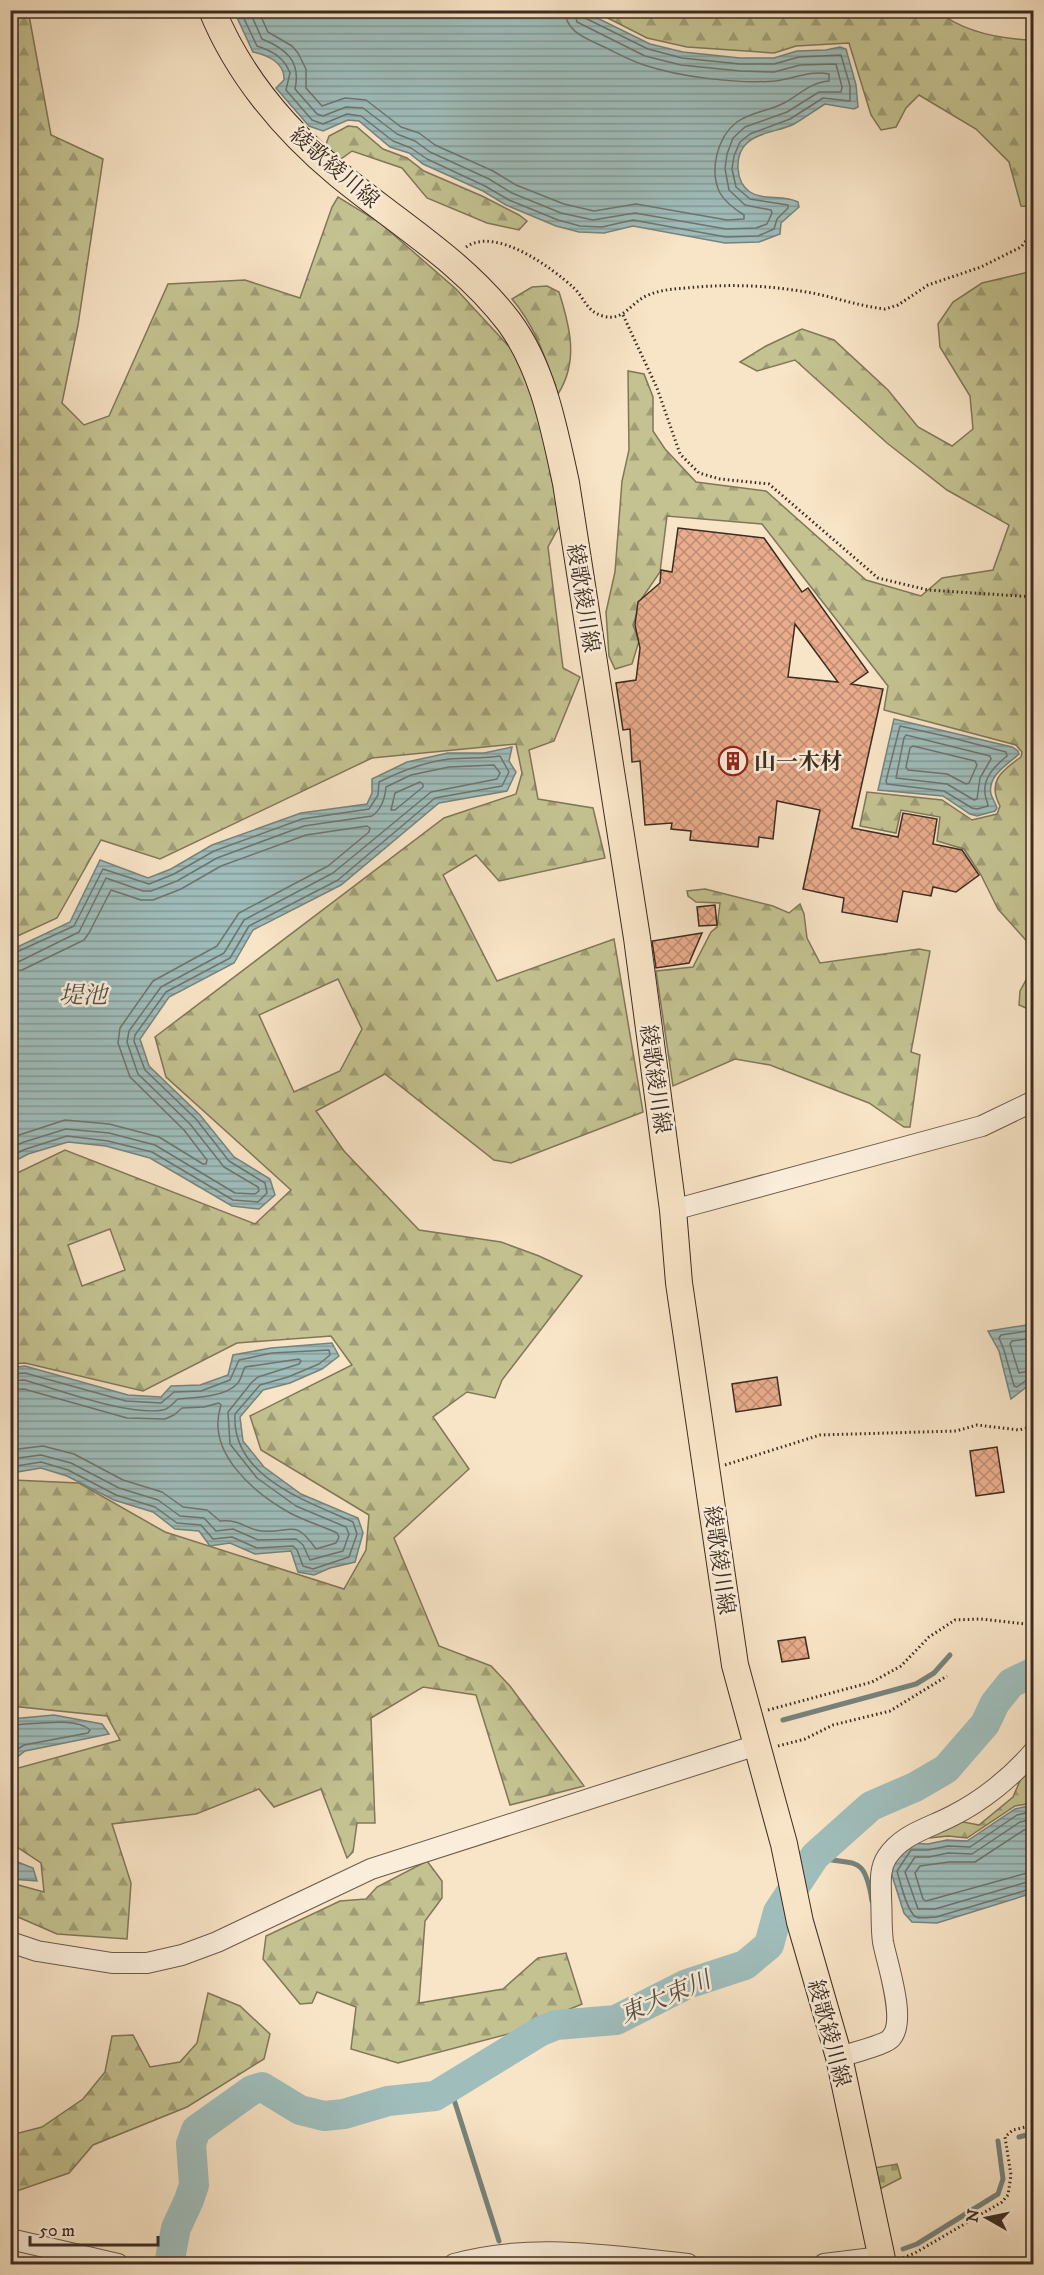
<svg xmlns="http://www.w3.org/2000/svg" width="1044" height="2275" font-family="'IM FELL DW Pica','Noto Serif JP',serif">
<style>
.forest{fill:url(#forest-firs);stroke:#807759;stroke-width:1.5;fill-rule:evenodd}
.cemetery{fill:url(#cemetery-stones);stroke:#807759;stroke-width:1.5}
.water{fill:url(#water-rules);stroke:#77837d;stroke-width:1.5}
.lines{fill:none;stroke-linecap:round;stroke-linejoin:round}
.shore{stroke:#6e746e;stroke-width:1.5}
.stream{stroke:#77837d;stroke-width:5}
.river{stroke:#9fbdbb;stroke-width:30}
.building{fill:url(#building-cross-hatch);stroke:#3c2c21;stroke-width:1.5;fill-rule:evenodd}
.minor-casing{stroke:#6b5a4a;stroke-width:22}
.major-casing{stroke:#3c2c21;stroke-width:28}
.path{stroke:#3c2c21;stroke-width:3;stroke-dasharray:1.5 3;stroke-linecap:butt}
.minor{stroke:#faedda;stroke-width:20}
.major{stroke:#f8e4c6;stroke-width:26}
.labels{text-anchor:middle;stroke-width:5;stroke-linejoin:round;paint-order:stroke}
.street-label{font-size:22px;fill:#3c2c21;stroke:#faedda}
.poi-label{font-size:22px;font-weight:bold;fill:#3c2c21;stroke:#faedda;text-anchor:start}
.water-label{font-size:24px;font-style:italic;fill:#555048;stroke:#faedda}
</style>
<defs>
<pattern id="forest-firs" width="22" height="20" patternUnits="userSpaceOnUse" patternTransform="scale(1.5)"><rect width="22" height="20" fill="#c4c291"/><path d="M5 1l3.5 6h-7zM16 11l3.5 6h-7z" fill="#a09e76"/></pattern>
<pattern id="cemetery-stones" width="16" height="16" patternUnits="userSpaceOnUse" patternTransform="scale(1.5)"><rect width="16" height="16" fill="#c4c291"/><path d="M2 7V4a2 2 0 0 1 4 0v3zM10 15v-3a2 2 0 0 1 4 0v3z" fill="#a09e76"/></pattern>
<pattern id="water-rules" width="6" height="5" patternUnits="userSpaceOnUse" patternTransform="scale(1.5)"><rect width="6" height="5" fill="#9fbdbb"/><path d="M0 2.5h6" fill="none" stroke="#839a98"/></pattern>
<pattern id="building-cross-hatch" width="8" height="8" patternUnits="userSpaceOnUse" patternTransform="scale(1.5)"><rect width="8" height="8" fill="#e9ac8c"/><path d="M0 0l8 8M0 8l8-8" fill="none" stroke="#be8c72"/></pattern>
</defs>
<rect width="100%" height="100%" fill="#f8e4c6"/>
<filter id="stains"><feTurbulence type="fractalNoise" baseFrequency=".00333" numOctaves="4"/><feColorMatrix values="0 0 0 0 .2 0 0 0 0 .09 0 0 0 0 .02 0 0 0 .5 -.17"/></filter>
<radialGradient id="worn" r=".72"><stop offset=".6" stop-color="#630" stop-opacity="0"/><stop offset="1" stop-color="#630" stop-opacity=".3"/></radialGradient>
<g class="forest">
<path d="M28,10L51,135L103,159L78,325L62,403L84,425L109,416L168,284L245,280L300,298L332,207L338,197L379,222L456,289L514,352L534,393L561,523L548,547L563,668L580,677L554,741L529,750L538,799L593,808L605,858L499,881L476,855L443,875L497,981L614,939L643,1112L511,1163L494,1160L385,1074L316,1111L344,1151L419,1230L501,1242L539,1256L582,1276L502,1380L495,1398L467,1392L433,1417L469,1469L394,1538L439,1646L491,1666L510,1686L584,1786L510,1805L476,1695L423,1687L371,1718L375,1823H357L353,1852L347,1858L321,1789L274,1807L259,1789L196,1814L112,1824L131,1883L127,1939L57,1934L11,1914V1883L44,1892L41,1863L11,1843V1770L120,1740L107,1716L11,1706L10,1482L13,1480L79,1483L165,1532L344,1589L366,1550L369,1515L261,1450L250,1416L352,1365L331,1336L237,1343L143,1391L25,1363L11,1364V1176L65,1150L255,1224L291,1190L166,1077L155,1037L444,818L516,794L522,773L516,744L372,758L160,859L101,840L57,918L11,939L10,11ZM338,979L362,1029L340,1071L294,1092L259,1015ZM110,1229L125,1270L82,1286L68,1245Z"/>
<path d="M594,11H937C964,32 999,39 1033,40V207L1021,206L1009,162L976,129L919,95L906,108L896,127L881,130L871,115L849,43L796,46L774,53L687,47L647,38Z"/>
<path d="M348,126L357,127L383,149L407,158L424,171L482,196L519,215L527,221L519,230L487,223L427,198L402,168L352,151L341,159L325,147L329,136Z"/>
<path d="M1033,271V1011L1019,1005L1020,991L1032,969V947L998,909L981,875L964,849L937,841L940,817L901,810L896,833L860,826L867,792L942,800L972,820L997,814L1000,806C987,782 1001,771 1021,757L1022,752L1016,745L884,710L888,686L762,524L667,516L660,572L642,598L633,625L639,641L632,664L615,669L609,656L606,612L615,572L622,481L629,450L628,371L644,374L653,397V431L665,449L696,482L766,491L866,580L921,596L942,578L993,570L1009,525L947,490L887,443L795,360L757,371L740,362L766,346L802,329L834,340L888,390L918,427L952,446L973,429L970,396L940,347L938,324L953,302L982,283Z"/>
<path d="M547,286L559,292C570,327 579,361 558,394C546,360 536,327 512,299L532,287Z"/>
<path d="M705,889L773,906L789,913L800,904L804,914L807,938L820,963L919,949L930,951L911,1052L920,1055L910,1127H904L869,1103L770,1065L735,1059L673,1086L656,971L693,967L711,932L717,927L720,903L696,902L688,896L687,891Z"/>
<path d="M1033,1763V1803L1015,1806L967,1838L948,1836L930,1838L931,1833L958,1821L979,1825L1013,1797L1022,1776Z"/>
<path d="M427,1861L442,1881V1898L425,1921L419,2003L503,1989L538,1958L566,1953L582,2004L512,2033L398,2063L351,2049L356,2007L317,1992L312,2003L300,2004L263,1959L266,1936L340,1901L366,1899L377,1887Z"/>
<path d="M208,1993L240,2006L270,2034L264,2059L187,2107L93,2145L69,2173L11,2193V2135L42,2127L83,2099L105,2072L112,2036L133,2035L150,2067L180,2062L197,2043Z"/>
</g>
<path class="cemetery" d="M897,2164L901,2178L880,2189L874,2168Z"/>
<g class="water">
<path d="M234,11H583L650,44L683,52L740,58H774L797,51L826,50L840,47L846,49L856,85L858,107L854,109L825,104C815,110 805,118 794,124C780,131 759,132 747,143C734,155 735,182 750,192C763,201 784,194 798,202L799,207L781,223L780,234L759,242L725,243L633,226L604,233L579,232L556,226L506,205L483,191L423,164L409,153L390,147L359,121L348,120L323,131L309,126L276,88L284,80C285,63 268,55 253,52Z"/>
<path d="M894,719L1012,747L1018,751L1019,754C1008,764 987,776 991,794C992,798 996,804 997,808L995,811L977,816L970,814L943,796L878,790Z"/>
<path d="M512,747L509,761L516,772L507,791L439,803L341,885L253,930L234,963L169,997L140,1039L149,1066L200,1115L234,1157L270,1179L275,1195L259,1209L232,1206L150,1158L106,1146L68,1142L28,1154L11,1163V950L70,922L100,860L148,878L171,869L212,845L301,813L367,804L372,793V779L407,762L448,753H484Z"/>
<path d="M1033,1324V1382L1011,1399L999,1351L988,1331Z"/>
<path d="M332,1343L339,1356L322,1369L290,1383L263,1390L240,1417L243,1441L264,1467L301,1494L358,1518L363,1533L355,1562L330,1568L314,1575L298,1572L291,1551L255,1554L230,1543L210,1546L199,1531L175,1529L153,1512L114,1500L67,1476L41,1468L11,1473V1368L25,1366L128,1395L161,1397L171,1386L200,1385L228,1375L233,1355L271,1348Z"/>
<path d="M54,1715L102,1724L109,1734L25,1751L11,1762V1719Z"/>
<path d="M1033,1805V1893L937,1923L912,1922L904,1913L890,1869L907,1843L928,1844L947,1840L967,1841L1015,1809Z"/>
<path d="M10,1859L33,1868L37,1881L11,1879Z"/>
</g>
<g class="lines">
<g class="shore">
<path d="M240,10L257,46C272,51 284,57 290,73L286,90L312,120L323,124L347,114L361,116L393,141L411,148L427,159L485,186L509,200L558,220L580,226L602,227L633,220L726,237L758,236L774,229L777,219L788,208V205L750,199L736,187L732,169L734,156L740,142L750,134L790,119L823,98L850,101V86L841,55L799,57L774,64H740L682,58L648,49L585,18L581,10"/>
<path d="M249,10L262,39C287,49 301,62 295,89L317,114L323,116L346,107L363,108L397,134L415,141L430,152L489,179L512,193L561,213L593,220L635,213L726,229L756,228L767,224L772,213L771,210L745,205L729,190L725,169L727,154L733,138L745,127L787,112L819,92H841L842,87L836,64L800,65L774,72L740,71L681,65L645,56L577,22L574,10"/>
<path d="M258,10L268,32L292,46L298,53L306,69V88L322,106L345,98L366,100L401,127L419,133L435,145L493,171L516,185L564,204L594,211L636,204L727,220L744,219V215C736,210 725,202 720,193C709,171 717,137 737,122C751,112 769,111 784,103C799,95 811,82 829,81V74C809,70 794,79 775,81C737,84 680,77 644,65C629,60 615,52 602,46C585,38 565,31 565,10"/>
<path d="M900,726L949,737L1006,752L1007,756C996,765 983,777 985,793C985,798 988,802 988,806L977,809L972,808L944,791L887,784L886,781Z"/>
<path d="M906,735L990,756L991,759L980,778L977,799L974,800L947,784L896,778L904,738Z"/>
<path d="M913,746L975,761L977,765L969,783L966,784L947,774L908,770L906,767L910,748Z"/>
<path d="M420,782L423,784V787L395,810H391L395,793Z"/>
<path d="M10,955L74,926L103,869L149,884L174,874L214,851L302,819L369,809L378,795L379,782C401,771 424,762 449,759C466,757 483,759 500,756L509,772L502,786L435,798L338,880L249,926L230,958L166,992L135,1035L134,1041L145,1070L196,1119L229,1161L265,1183L267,1193L258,1202L233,1200L152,1152L108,1141L67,1136L26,1149L10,1156"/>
<path d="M10,963L18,962L79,932L106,878L143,891H151L177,881L217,858L304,826L372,816C382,809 385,798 386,787L411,775L449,767L494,765L500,773L497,779L431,792L333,873L244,920L224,953L161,987L129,1031L127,1042L138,1074L190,1124L224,1167L258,1187L259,1191L255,1194L235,1193L155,1145L109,1133L66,1129L24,1142L10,1148"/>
<path d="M10,972L22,970L84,940L89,933L111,890L141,900H153L181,889L221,866L306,835L367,826L370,828L369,832L328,866L239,913L217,946L153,981L120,1028L118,1043L130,1077L184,1130L207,1160L206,1164H203L159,1137L109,1124L65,1120L10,1138"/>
<path d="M1034,1330L1001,1335L999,1338L1004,1350L1014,1386L1017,1387L1028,1379L1034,1378"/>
<path d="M1034,1338L1012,1341L1010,1344L1019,1373L1034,1370"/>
<path d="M10,1374L25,1373L126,1401L161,1403L174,1392L201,1391L230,1380L239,1360L272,1353L329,1350L330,1355L319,1364L288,1377L260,1385L235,1414C231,1477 307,1501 353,1522L357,1534L349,1557L313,1569L303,1566L297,1550L293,1546L257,1548L232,1537L213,1539L201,1525L177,1523L155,1507L116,1495L68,1470L41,1462L10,1467"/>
<path d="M10,1381L24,1380C60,1390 128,1416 163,1410C169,1409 173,1403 178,1399C194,1398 225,1397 237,1384C242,1379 242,1372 245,1367L299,1359L301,1361L299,1364L258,1377L252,1382L228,1412L230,1444L257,1478L296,1506L346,1527L349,1534L343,1551L310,1560L303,1545L296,1539L258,1540L233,1529L216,1531L204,1518L180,1516L158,1500L119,1488L71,1463L41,1455L10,1459"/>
<path d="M10,1390L24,1389L127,1418L165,1419L174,1415L182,1408L204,1407L219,1403L221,1405C205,1452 254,1493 290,1513C305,1521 322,1526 337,1533L339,1537L336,1543L316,1549C294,1518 293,1533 262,1531C246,1530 242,1519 220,1521L207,1510L183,1507L162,1492L123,1480L74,1454L43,1446L10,1450"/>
<path d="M10,1725C30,1725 76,1716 90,1730L88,1733L24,1745L10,1754"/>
<path d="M1034,1811L1017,1815L970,1847L948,1846L928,1850H911L897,1871C900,1881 907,1912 916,1917C921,1919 930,1917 936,1917L1034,1888"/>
<path d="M1034,1819L1020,1822L972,1854L948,1853L929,1857H915L905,1872L918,1909H935L1034,1880"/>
<path d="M1034,1828L1024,1830L975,1862H949L920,1866L915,1873L923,1899L926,1901L1034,1871"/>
</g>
<g class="stream">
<path d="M783,1720L916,1684L934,1673L950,1655"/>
<path d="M815,1856C853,1868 864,1850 872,1901"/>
<path d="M450,2087L499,2241"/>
<path d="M1019,2137L1034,2133"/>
<path d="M903,2249L917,2244L998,2194L1003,2179L998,2141"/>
</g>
<path class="river" d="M169,2264L176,2228L189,2200L194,2185L191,2144L196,2130L252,2090L262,2087L300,2110L324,2116L344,2114L388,2101L435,2096L541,2031L556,2025L616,2020L687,1984L745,1965L769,1945L778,1912L815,1856L871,1806L915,1787L946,1769L985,1724L995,1703L1011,1683L1034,1672"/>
</g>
<g class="building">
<path d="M678,528L764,538L802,592L808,588L868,672L851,684L883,689L852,828L898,837L903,813L937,819L933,844L962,850L979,875L956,892L933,887L931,896L903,891L897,922L842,912L844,898L803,889L820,810L777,801L773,839L759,837L758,847L690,840L691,831L671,829L672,823L645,825L640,761L632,762L630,729L623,730L616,683L636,680L640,648L635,625L638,602L660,583L661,570L672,572ZM795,624L838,682L788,677Z"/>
<path d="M715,905L717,925L699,926L697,907Z"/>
<path d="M702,933L689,963L656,968L652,941Z"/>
<path d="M777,1377L781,1405L736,1412L732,1384Z"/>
<path d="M997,1447L1004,1492L976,1496L970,1451Z"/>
<path d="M805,1637L809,1658L782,1662L778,1641Z"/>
</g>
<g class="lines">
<g class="minor-casing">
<g id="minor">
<path d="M673,1210L982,1126L1034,1101"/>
<path d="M10,1942L37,1951L112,1963H147L182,1955L217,1942L371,1869L757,1745"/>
<path d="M839,2057C849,2054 884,2045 890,2039C908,2023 887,1964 883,1942C881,1928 882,1912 881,1897C881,1884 879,1869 887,1857C902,1834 929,1828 952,1816C982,1801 1012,1777 1034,1751"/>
<path d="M10,2239L118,2264"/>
<path d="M454,2264C534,2242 608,2256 688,2264"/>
<path d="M824,2264L881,2257"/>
</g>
</g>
<g class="major-casing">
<path id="major" d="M212,10C238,74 285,130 338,174C396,222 463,261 509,322C543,368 554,428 566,483L637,938L673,1210L679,1283L735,1665L784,1844L800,1922L839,2057L883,2264"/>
</g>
<g class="path">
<path d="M466,247C496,226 552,268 574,288C585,299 587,312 603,316C623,322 631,303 646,296C659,290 672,289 686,288C725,284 762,285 800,291C829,295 857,306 885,309L898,305L928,285L981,267L1021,247L1034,231"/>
<path d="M623,315L657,388L680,454L699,473L720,479L769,484L878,578L928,590L1034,597"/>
<path d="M725,1465L820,1435L956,1431L977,1425L1019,1430L1034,1426"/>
<path d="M768,1710L872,1682L901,1666L929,1637L955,1620L981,1619L1034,1625"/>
<path d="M778,1746L805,1739L833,1725L890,1711L947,1676"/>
<path d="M903,2258L915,2253L1002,2202L1008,2195L1011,2175L1005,2137L1013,2130L1034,2125"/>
</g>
<use href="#minor" class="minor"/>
<use href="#major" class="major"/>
</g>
<defs>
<g id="building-ring" transform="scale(1.5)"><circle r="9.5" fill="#faedda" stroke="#8f2418" stroke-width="1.5"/><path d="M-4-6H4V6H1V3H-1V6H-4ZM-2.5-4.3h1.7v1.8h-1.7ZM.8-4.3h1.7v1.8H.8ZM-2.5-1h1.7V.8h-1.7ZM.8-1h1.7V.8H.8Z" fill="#8f2418"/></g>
</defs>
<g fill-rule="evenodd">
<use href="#building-ring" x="733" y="761"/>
</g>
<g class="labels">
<g class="street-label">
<text transform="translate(335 167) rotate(41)" y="8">綾歌綾川線</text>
<text transform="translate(584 598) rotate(81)" y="8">綾歌綾川線</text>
<text transform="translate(656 1079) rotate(82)" y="8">綾歌綾川線</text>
<text transform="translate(720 1560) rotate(82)" y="8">綾歌綾川線</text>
<text transform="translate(830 2033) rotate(75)" y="8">綾歌綾川線</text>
</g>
<g class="poi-label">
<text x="754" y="769">山一木材</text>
</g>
<g class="water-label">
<text x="83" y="1003">堤池</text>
<text transform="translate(665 1997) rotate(-23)" y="8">東大束川</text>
</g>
</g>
<rect width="1044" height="2275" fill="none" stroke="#f8e4c6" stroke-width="36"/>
<rect x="12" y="12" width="1020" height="2251" fill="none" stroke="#3c2c21" stroke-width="3"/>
<rect x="18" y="18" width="1008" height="2239" fill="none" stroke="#3c2c21" stroke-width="1.5"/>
<g transform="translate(987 2218) rotate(279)" stroke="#faedda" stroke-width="4.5" paint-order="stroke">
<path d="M0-4.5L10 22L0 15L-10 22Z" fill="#3c2c21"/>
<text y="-9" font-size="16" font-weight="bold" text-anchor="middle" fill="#3c2c21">N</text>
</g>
<path d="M30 2236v9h128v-9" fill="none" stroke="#3c2c21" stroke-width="3"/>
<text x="39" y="2236" font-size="18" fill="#3c2c21" stroke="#faedda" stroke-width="4.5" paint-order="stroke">50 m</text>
<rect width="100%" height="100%" filter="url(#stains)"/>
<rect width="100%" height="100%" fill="url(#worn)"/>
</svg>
